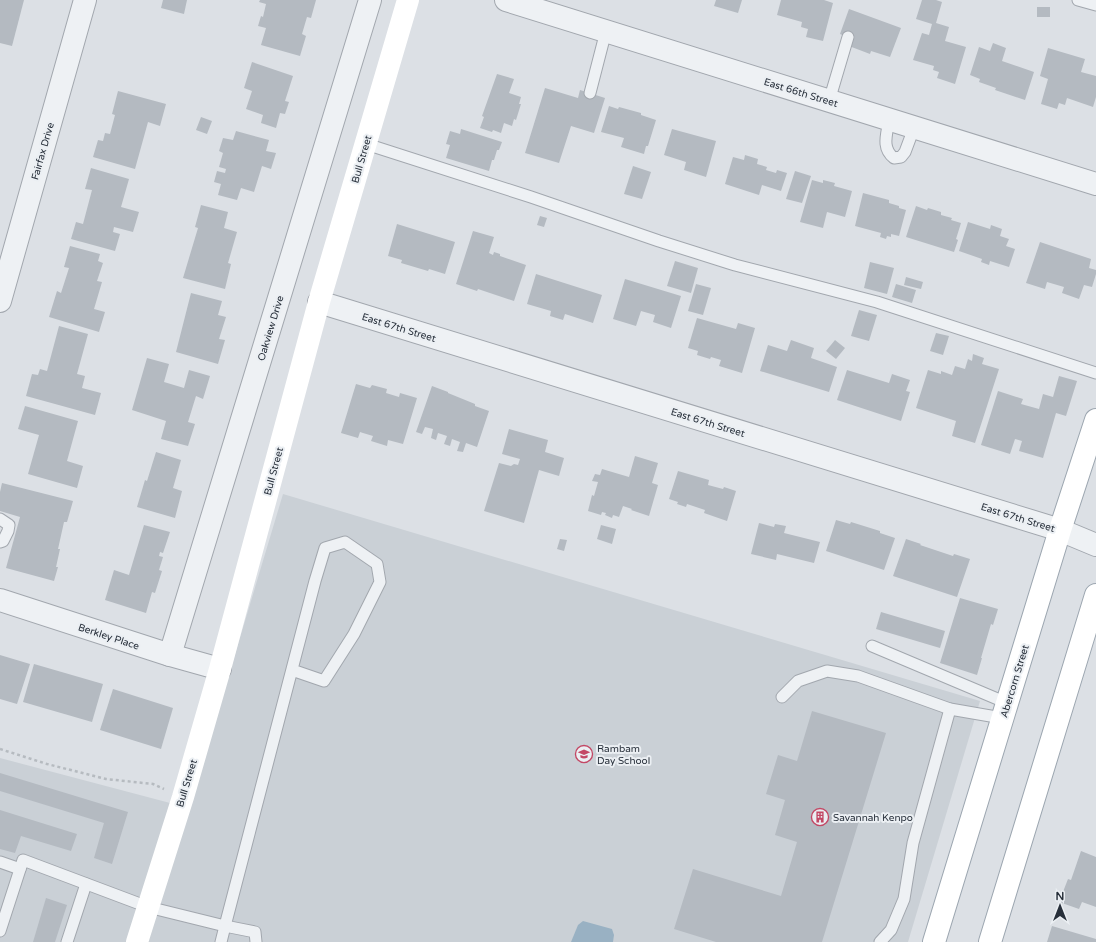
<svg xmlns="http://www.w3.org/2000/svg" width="1096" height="942" font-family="'Varela Round',sans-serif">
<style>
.built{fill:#cad0d6}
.water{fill:#99b1c3}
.building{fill:#b4bac1}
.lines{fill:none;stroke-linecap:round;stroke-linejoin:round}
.lane-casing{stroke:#a2a7ae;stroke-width:13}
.street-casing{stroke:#a2a7ae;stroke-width:24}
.primary-casing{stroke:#9ca6b0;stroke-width:24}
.path{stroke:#b6bbc0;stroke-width:2.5;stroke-dasharray:3 3;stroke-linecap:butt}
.lane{stroke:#eef1f4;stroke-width:11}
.street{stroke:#eef1f4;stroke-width:22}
.secondary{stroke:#fff;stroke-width:22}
.primary{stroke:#fff;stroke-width:22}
.labels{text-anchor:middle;stroke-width:4;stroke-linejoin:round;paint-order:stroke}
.street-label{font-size:10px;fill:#272f3a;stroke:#ebeff3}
.poi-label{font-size:10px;fill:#272f3a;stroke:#ebeff3;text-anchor:start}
</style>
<rect width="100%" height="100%" fill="#dce0e5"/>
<path class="built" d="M283,494L980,701L908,942H0V758L189,808Z"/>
<path class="water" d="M583,921L612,929L614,935L613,942H571L578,925Z"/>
<g class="building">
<path d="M0,0H24L12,46L0,43Z"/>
<path d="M163,0H187L184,14L161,8Z"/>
<path d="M260,0H316L311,18L307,17L302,34L306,36L300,56L261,45L266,28L258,26L261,16L263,17L266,4L259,2Z"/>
<path d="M716,0H742L738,13L714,6Z"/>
<path d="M781,0H824L833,3L823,41L806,37L808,29L801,27L802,22L777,15Z"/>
<path d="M922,0H936L942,2L936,23L949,27L945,41L966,47L955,84L937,78L939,72L933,70L934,66L913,60L922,33L929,35L932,24L916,19Z"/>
<rect x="1037" y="7" width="13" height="10"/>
<path d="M849,9L901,28L890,57L871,51L870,54L849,46L852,39L840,34Z"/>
<path d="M993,43L1006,48L1002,61L1034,72L1025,100L995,90L996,88L979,82L980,79L970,75L979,47L990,51Z"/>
<path d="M1048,48L1085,59L1081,72L1096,76V97L1093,107L1067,98L1065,105L1059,103L1057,109L1041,104L1048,79L1040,76Z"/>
<path d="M252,62L293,76L285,101L289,102L285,114L280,113L276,128L261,123L263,115L246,109L252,91L244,88Z"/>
<path d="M497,74L514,79L509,93L521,97L519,104H521L516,120L514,119L512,126L504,123L501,133L493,130L492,132L480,128L484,117L482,116Z"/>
<path d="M545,88L578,98L580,90L605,98L594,133L571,126L559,163L525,153Z"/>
<path d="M118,91L166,104L160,126L148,122L135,169L93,157L98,140L103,141L105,133L110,134L115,115L112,114Z"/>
<path d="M609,106L618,109L619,107L641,113V115L656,120L648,146H646L644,154L621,147L624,138L601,132Z"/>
<path d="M201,117L212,121L207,134L196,130Z"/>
<path d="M461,129L502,142L499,150H497L494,160H492L489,171L446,158L450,145L446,144L450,131L460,134Z"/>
<path d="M672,129L716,141L706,177L684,170L686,162L664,155Z"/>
<path d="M236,131L269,140L266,151L276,153L271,169L262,166L254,192L241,188L237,200L218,195L221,184L214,182L217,171L225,173L226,169L219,167L223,153L219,151L223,138L233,140Z"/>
<path d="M745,155L758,159L757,164L767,167L766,170L776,173L777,170L787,173L781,191L762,185L759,195L725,184L733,157L744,160Z"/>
<path d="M633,166L651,172L642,199L624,194Z"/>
<path d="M91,168L129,179L121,207L139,212L133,232L114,227L113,232L120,234L115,251L71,239L76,222L83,224L92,190L85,189Z"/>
<path d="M795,171L811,176L802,203L786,199Z"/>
<path d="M812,180L823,183V180L835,183L834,186L852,191L845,217L827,212L823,228L800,222Z"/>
<path d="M863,193L889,200V203L899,206V208L906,210L899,236L891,234V237L887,236L886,239L880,237L881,233L855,226Z"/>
<path d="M201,205L228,212L224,228L237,232L228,263L231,264L225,289L183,278L198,228L195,227Z"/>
<path d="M916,206L927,210L928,208L941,212V215L952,218L951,220L961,223L956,239L958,240L954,252L906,237Z"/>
<path d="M540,216L547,218L544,227L537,225Z"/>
<path d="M968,222L990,229L991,225L1002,229L1000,236L1009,239L1006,246L1015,249L1009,267L990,261L989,265L981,262L982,259L959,251Z"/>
<path d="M397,224L455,242L445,274L429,269L428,271L401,263L402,260L388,256Z"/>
<path d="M473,231L494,237L489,253L493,255L494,252L500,254V256L526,265L514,301L478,289L477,291L456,284Z"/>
<path d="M1040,242L1091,259L1089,268L1096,270V274L1092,287L1084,285L1079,299L1062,293L1064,287L1047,282L1045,289L1026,283Z"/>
<path d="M70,246L100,254L98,261L103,263L97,281L102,282L94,309L105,312L99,332L49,317L57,291L61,293L69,268L64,267Z"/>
<path d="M675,261L698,268L691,293L667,286Z"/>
<path d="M870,262L894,268L887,294L864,288Z"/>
<path d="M536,274L602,295L593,323L565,314L563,320L550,316L551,311L527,304Z"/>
<path d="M906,277L923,282L921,289L904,285Z"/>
<path d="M625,279L681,296L671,328L653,322L655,315L641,311L636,326L613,319Z"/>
<path d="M696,284L711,288L703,315L688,311Z"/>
<path d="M896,284L916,290L912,303L892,297Z"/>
<path d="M191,293L222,301L218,315L226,317L219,339L225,340L218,364L176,352Z"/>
<path d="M859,310L877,315L869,341L851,336Z"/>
<path d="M697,318L736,329L738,323L755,328L742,373L719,366L721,360L711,357L710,359L697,355L698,351L688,348Z"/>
<path d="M59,326L88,334L77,374L85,376L82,388L101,393L95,415L26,396L32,374L38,375L40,369L47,371Z"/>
<path d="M936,333L949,336L943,355L930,351Z"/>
<path d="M791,340L814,348L811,358L837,367L829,392L760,371L768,345L787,351Z"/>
<path d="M835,340L845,348L836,359L826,351Z"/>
<path d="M973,354L984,358L982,364L999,369L975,443L952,436L956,421L916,408L928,370L941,374V371L952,375L955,366L965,369L968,359L972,361Z"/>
<path d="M147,358L169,364L164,382L184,388L189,370L210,376L203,399L196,396L188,422L195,424L188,446L161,439L166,421L132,410Z"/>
<path d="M847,370L889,383L892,374L910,380L906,391L910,392L901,421L837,400Z"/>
<path d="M1059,376L1077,381L1066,416L1056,413L1043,458L1019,451L1022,441L1015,439L1010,454L981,445L998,391L1023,399L1021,404L1039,409L1043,394L1053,397Z"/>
<path d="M356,384L370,388L372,385L387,389L386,393L399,397L400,393L417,398L403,444L388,440L387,446L371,441L373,436L363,433L360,432L358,438L341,433Z"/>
<path d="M432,386L448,392V393L475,404V406L489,411L477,447L466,443L463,452L457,451L460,442L452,439L450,446L444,444L447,436L438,433L436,440L431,438L433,429L425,427L422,434L416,432Z"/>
<path d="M25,406L78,421L67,461L83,466L77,488L28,474L39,435L18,429Z"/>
<path d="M509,429L548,440L545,452L564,458L559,476L539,470L524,523L484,511L499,463L511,466L514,464L518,465L520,459L502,454Z"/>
<path d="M156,452L181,460L173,488L182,491L175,518L137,507L145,480L147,481Z"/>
<path d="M635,456L658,463L652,483L658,485L649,516L631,510L632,509L623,506L619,517L613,515L612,518L605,515L606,513L602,512L601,515L588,511L592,495L594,496L598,482L592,481L595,474L600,475L602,469L629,477Z"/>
<path d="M678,471L709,480L708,485L723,489L724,487L736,491L727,521L704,513L705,510L687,504L686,507L677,504L678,502L669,499Z"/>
<path d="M2,483L73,501L67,522H64L58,549H60L56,567H58L54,581L6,568L20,517L0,511V492Z"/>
<path d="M836,520L850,524L851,522L880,531V533L895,538L884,570L826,551Z"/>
<path d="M759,523L774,527L775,524L786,526L784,533L820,542L814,563L777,554L776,560L751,554Z"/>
<path d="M144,525L170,532L163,553L160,552L159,556L163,557L159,570L162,571L155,593L152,592L146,613L105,600L114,570L129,575Z"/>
<path d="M601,525L616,529L612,544L597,539Z"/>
<path d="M560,539L567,540L564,551L557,549Z"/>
<path d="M906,539L921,544L920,545L953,556L954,554L970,559L957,597L893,576Z"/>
<path d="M960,598L998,609L993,625L991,624L981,658H982L977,675L940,663Z"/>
<path d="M881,612L945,631L940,648L876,629Z"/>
<path d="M0,655L30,664L17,704L0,699Z"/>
<path d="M34,664L103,684L92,722L23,702Z"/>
<path d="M113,689L173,708L161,749L100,730Z"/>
<path d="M812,711L886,733L822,942H716L674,929L693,869L781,896L797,842L775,835L785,800L766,794L778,755L797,761Z"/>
<path d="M0,773L128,812L112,864L94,858L104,823L0,791Z"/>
<path d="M0,810L77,834L71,851L21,836L15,853L0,849Z"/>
<path d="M1081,851L1096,857V907L1082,902L1079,909L1059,902L1068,879L1071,880Z"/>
<path d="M46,898L67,905L55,942H33Z"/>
<path d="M1052,926L1096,939V942H1047Z"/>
</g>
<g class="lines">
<g class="lane-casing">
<g id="lane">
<path d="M1078,0L1096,5"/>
<path d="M590,93L606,31"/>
<path d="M829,101L848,37"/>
<path d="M889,120C887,134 881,148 894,158L901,157L905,152L914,128"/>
<path d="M366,144L531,197L659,241L735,265L877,302L1096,373"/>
<path d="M0,519L9,525L8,531L3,541L0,542"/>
<path d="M872,646L1007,703"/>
<path d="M782,697L798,681L827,671L858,676L950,709L1002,718"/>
<path d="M0,862L20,869"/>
<path d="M0,931L23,860L148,907L225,926L221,942"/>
<path d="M67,942L86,884"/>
<path d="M256,942L255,932L225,926L315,581L325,548L345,542L377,564L380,582L354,634L324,681L292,670"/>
<path d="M880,942L891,930L904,899L913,843L950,709"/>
</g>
</g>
<g class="street-casing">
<g id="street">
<path d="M506,0L1096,184"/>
<path d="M0,301L85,0"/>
<path d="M319,302L1060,530L1096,545"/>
<path d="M0,600L170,655L220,669"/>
<path d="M170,655L370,0"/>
</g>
</g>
<g class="primary-casing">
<g id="primary">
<path d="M934,942L1060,530L1096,420"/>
<path d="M990,942L1096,595"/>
</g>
</g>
<path class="path" d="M0,749L47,764L106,779L153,784L164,789"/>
<use href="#lane" class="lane"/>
<use href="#street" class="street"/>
<path class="secondary" d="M137,942L183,797L220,669L319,302L408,0"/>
<use href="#primary" class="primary"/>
</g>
<defs>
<g id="school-ring" transform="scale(0.9)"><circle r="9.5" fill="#ebeff3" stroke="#c34865" stroke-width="1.5"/><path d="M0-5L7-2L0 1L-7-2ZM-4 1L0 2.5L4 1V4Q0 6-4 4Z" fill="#c34865"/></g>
<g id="building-ring" transform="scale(0.9)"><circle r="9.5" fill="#ebeff3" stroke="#c34865" stroke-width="1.5"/><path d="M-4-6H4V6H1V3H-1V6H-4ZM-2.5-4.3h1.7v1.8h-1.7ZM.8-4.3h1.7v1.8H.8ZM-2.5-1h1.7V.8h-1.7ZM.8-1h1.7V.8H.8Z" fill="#c34865"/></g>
</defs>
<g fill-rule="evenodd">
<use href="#school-ring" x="584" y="754"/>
<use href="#building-ring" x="820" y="817"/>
</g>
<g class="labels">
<g class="street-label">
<text transform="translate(801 92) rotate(17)" y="4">East 66th Street</text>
<text transform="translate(42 151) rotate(-74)" y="4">Fairfax Drive</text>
<text transform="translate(361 159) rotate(-74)" y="4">Bull Street</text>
<text transform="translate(399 327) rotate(17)" y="4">East 67th Street</text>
<text transform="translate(270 328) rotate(-73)" y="4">Oakview Drive</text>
<text transform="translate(708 422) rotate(17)" y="4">East 67th Street</text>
<text transform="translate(273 471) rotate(-75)" y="4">Bull Street</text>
<text transform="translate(1018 517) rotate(17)" y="4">East 67th Street</text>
<text transform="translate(109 636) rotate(18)" y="4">Berkley Place</text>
<text transform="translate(1014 681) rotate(-73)" y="4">Abercorn Street</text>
<text transform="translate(186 783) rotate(-73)" y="4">Bull Street</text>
</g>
<g class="poi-label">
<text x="597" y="752">Rambam<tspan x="597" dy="12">Day School</tspan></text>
<text x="833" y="821">Savannah Kenpo</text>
</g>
</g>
<g transform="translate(1060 906)" stroke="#ebeff3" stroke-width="3" paint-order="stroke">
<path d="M0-3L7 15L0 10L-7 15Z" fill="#272f3a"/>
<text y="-6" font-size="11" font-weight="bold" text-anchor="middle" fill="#272f3a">N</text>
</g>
</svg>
